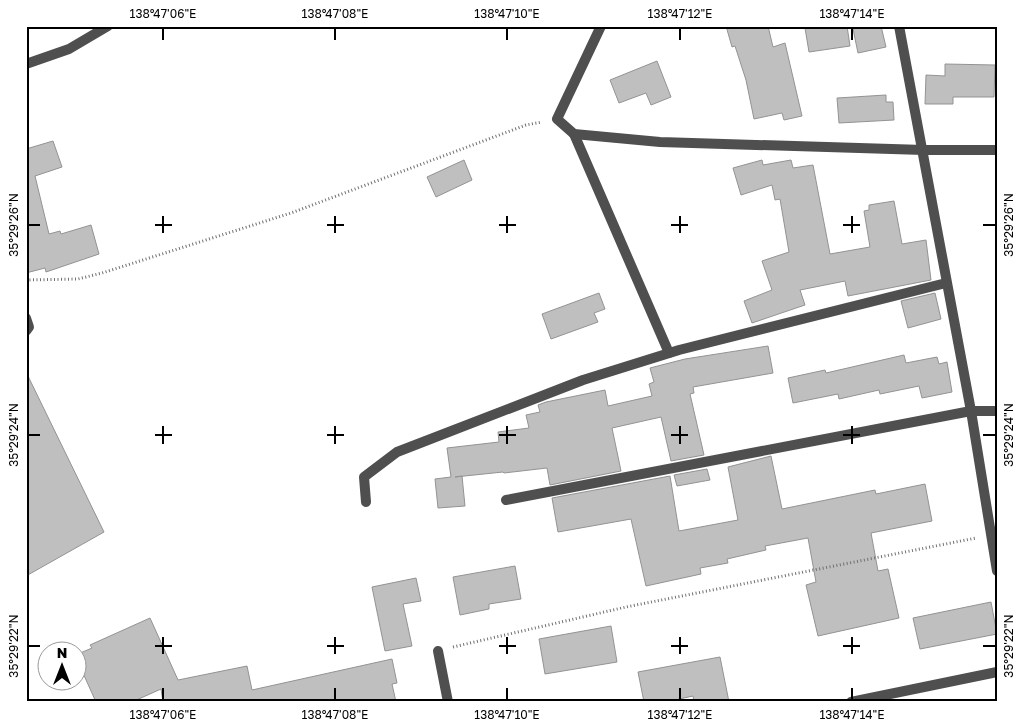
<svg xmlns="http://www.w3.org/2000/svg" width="1023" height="728" font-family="'Golos Text',sans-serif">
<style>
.building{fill:#bfbfbf;stroke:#939393}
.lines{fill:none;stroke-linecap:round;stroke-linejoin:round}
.path{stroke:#717171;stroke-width:3;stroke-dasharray:1 2.5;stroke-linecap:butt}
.minor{stroke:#4f4f4f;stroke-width:10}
.tertiary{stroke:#4f4f4f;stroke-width:10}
.ticks{fill:none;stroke:#000;stroke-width:2}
.neatline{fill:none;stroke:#000;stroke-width:2}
.ticks-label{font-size:12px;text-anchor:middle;fill:#000}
</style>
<rect width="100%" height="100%" fill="#fff"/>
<g class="building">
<path d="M726,26H768L773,47L785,43L802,116L784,120L782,113L754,119L746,80L735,46L732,47Z"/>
<path d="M816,26H847L850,46L809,52L805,28Z"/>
<path d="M865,26H881L886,47L858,53L853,29Z"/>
<path d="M657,61L671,97L651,105L646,93L619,103L610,80Z"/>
<path d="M945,64L995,65L994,97H953V104H925L926,75L945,76Z"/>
<path d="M886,95V102H893L894,120L839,123L837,98Z"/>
<path d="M53,141L62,167L35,176L49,234L60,231L61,234L91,225L99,254L46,272L45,268L26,273V149Z"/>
<path d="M464,160L472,180L436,197L427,177Z"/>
<path d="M762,160L763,165L791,160L793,168L813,165L830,254L870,247L864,211L869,210V205L894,201L902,244L926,240L931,280L848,296L845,281L800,290L805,305L752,323L744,301L772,290L762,261L789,252L780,199L775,200L772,185L741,195L733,168Z"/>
<path d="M599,293L605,309L594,313L598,322L551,339L542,314Z"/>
<path d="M935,293L941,319L908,328L901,301Z"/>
<path d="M768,346L773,373L693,387L694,393L690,394L704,455L671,461L661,417L612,428L621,471L550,485L547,468L504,473L503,472L455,477L462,476L465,506L438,508L435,479L451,477L447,448L499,442L498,432L529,428L526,415L540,412L538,405L546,402L605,390L608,406L652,396L649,384L654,382L650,368L685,359Z"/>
<path d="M904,355L906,363L937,357L939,364L947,362L952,392L922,398L919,386L880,394L879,390L839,399L838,394L793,403L788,378L825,370L826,373Z"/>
<path d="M26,372L104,532L26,576Z"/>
<path d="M771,456L782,509L875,490L876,494L925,484L932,521L871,533L878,571L888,569L899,618L818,636L806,585L816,582L808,538L765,546L766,550L727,559L728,563L700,568L701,574L646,586L631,519L558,532L552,498L670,476L679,531L738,520L728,467Z"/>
<path d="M707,469L710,480L677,486L674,475Z"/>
<path d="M515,566L521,599L489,604V609L460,615L453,577Z"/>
<path d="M416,578L421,601L403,604L412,646L385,651L372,587Z"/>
<path d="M991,602L997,634L920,649L913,618Z"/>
<path d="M150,618L178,680L247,666L252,690L392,659L397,683L392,684L396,702H163L161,689L132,702H96L78,662V654L92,648L90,645Z"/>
<path d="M611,626L617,662L545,674L539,639Z"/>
<path d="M720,657L729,702H694L693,696L666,702H644L638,672Z"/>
</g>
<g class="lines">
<g class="path">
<path d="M26,280L78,279L102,273L291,213L526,125L542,122"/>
<path d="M453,647L626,607L976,538"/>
</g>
<g class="minor">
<path d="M601,26L557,119L574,134L660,142L924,150H997"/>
<path d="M899,26L971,411L997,571"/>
<path d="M574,134L669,353"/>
<path d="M26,318L29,327L26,331"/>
<path d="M506,500L971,411H997"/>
<path d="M366,502L364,477L397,452L583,380L679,350L946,283"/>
<path d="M438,651L448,702"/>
</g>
<g class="tertiary">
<path d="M26,64L69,49L108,26"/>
<path d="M851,702L997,672"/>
</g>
</g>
<path class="ticks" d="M163,28V40M335,28V40M507,28V40M680,28V40M852,28V40M163,216V233M335,216V233M507,216V233M680,216V233M852,216V233M28,225H40M155,225H172M327,225H344M499,225H516M671,225H688M843,225H860M983,225H996M163,426V444M335,426V444M507,426V444M680,426V444M852,426V444M28,435H40M155,435H172M327,435H344M499,435H516M671,435H688M843,435H860M983,435H996M163,637V654M335,637V654M507,637V654M680,637V654M852,637V654M28,646H40M155,646H172M327,646H344M499,646H516M671,646H688M843,646H860M983,646H996M163,688V700M335,688V700M507,688V700M680,688V700M852,688V700"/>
<rect width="1023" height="728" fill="none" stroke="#ffffff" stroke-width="55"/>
<g transform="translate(62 666)"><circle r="24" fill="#ffffff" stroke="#999999"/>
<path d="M0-4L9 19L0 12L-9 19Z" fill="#000000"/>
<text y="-8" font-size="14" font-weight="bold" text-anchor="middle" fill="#000000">N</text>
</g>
<rect x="28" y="28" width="968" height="672" class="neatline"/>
<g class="ticks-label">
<text x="163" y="18">138°47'06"E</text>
<text x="335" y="18">138°47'08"E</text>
<text x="507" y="18">138°47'10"E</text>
<text x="680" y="18">138°47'12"E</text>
<text x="852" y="18">138°47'14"E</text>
<text transform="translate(14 225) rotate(-90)" y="4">35°29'26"N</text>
<text transform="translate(1009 225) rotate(-90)" y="4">35°29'26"N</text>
<text transform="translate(14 435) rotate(-90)" y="4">35°29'24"N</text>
<text transform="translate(1009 435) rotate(-90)" y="4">35°29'24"N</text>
<text transform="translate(14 646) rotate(-90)" y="4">35°29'22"N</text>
<text transform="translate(1009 646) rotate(-90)" y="4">35°29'22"N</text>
<text x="163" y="719">138°47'06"E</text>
<text x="335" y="719">138°47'08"E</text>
<text x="507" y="719">138°47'10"E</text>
<text x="680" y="719">138°47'12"E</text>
<text x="852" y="719">138°47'14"E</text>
</g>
</svg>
